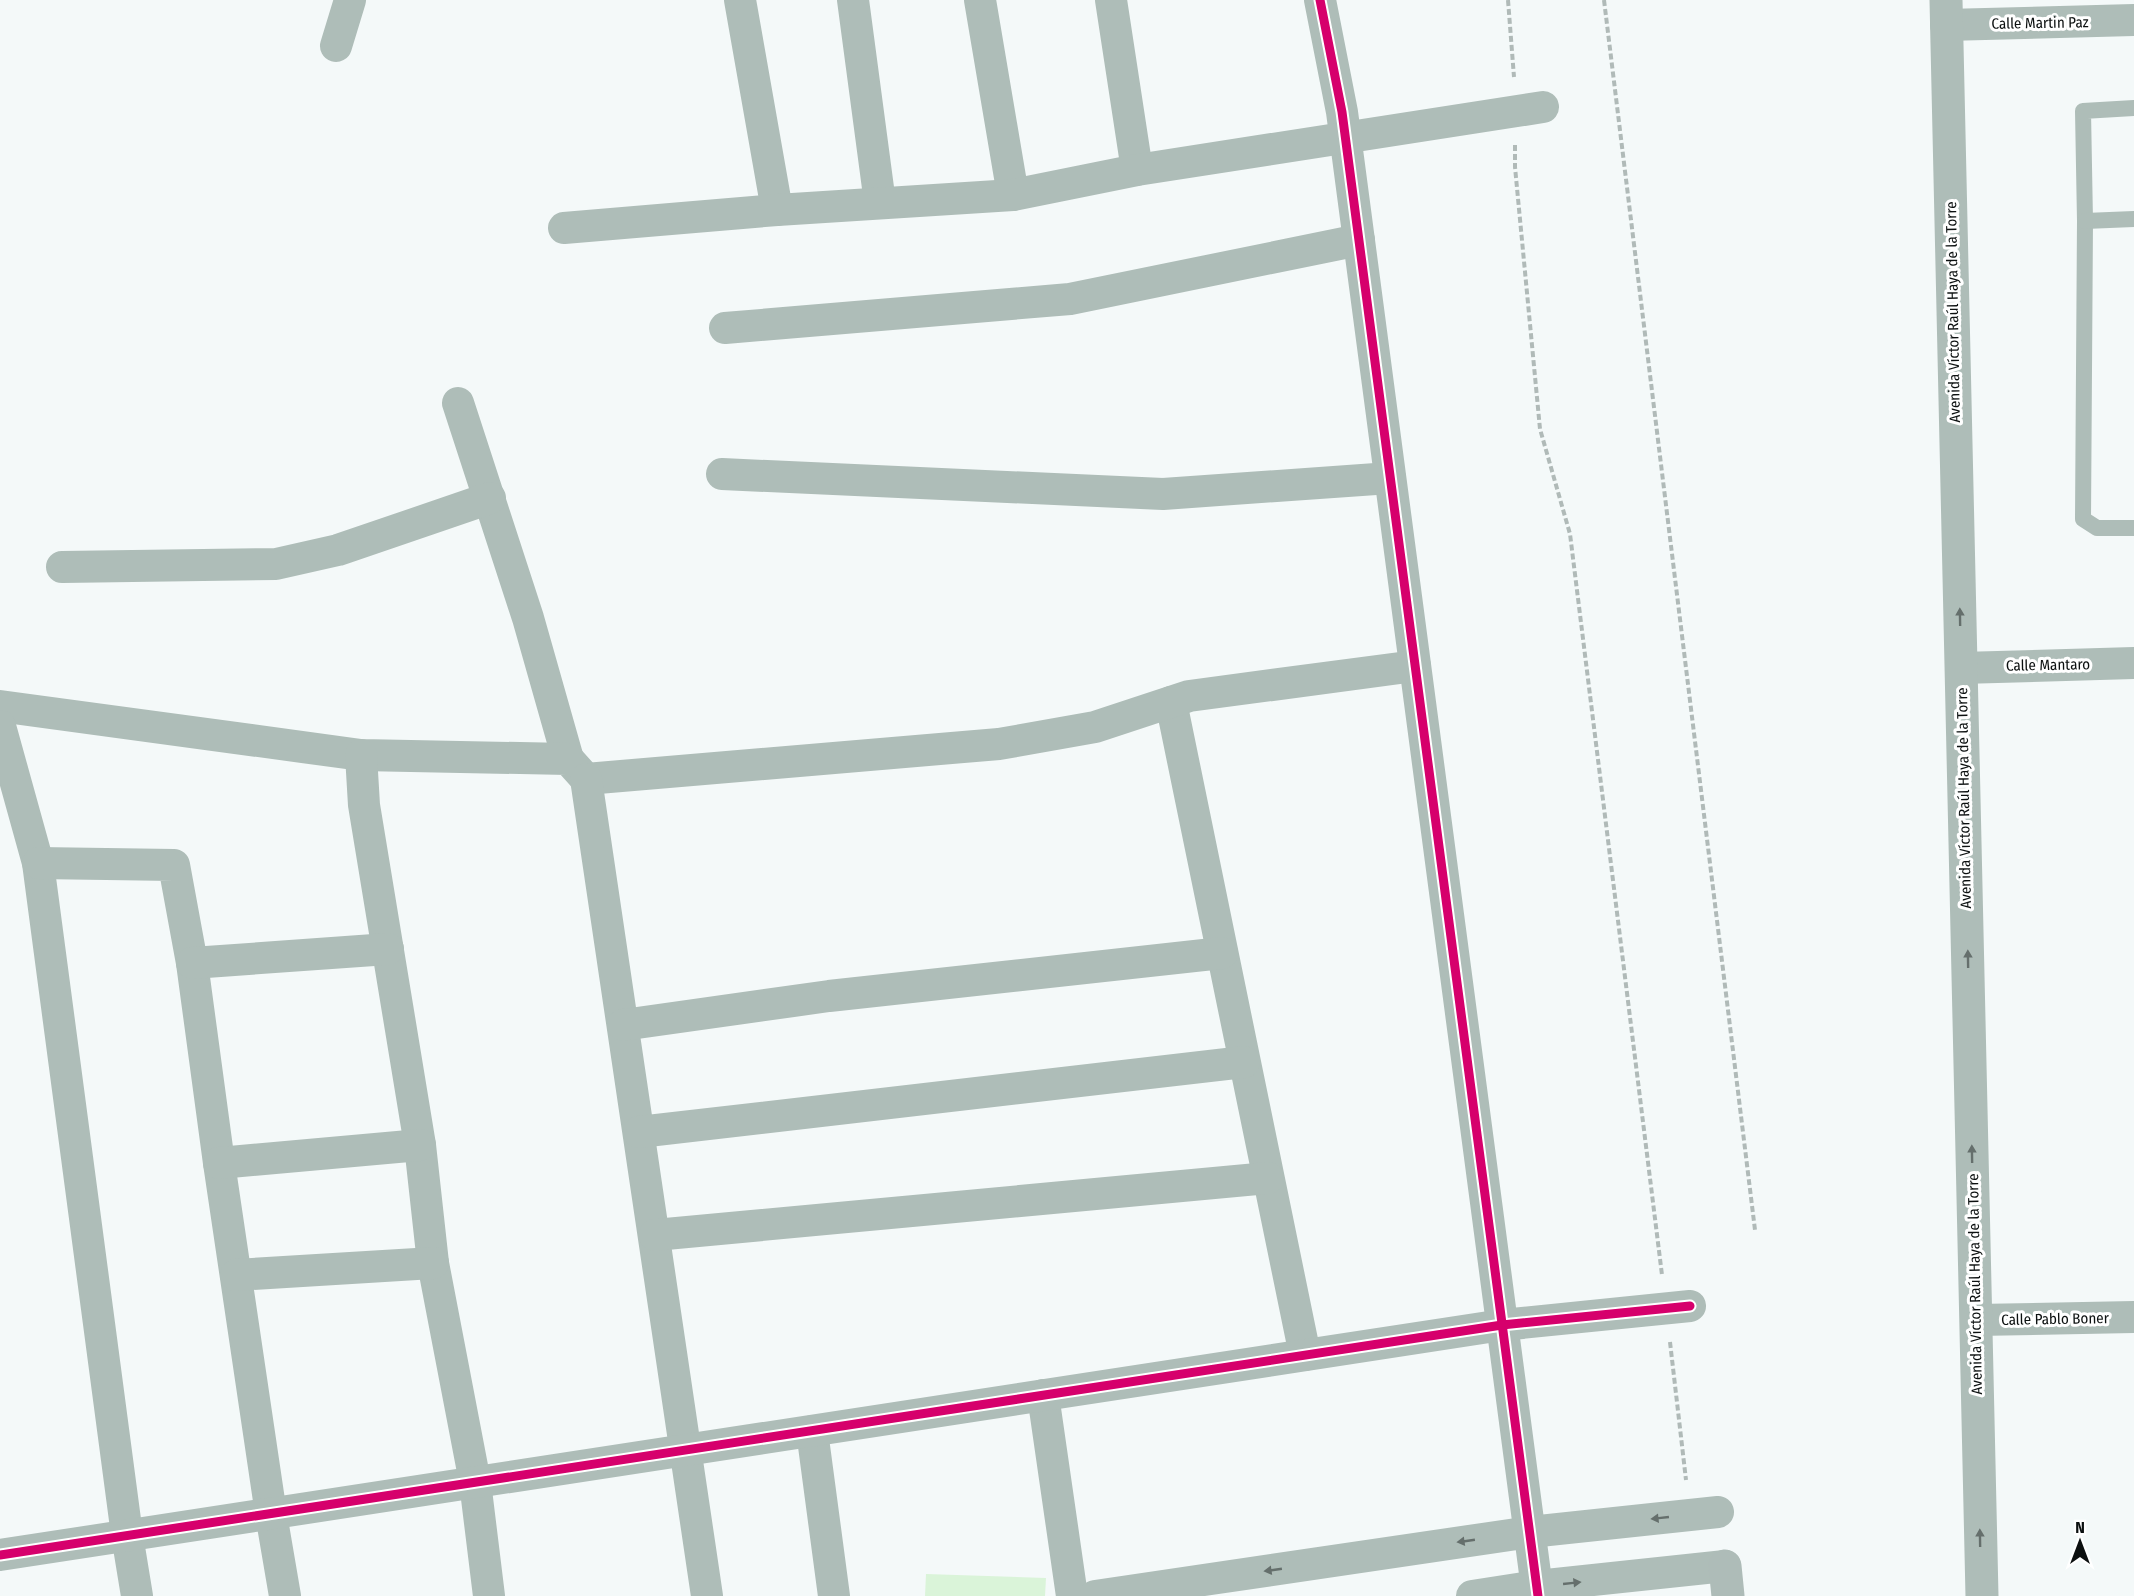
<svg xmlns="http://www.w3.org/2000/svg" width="2134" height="1596" font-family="'Fira Sans Condensed',sans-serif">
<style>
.pitch{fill:#daf4d9}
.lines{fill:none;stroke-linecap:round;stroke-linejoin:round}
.path{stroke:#b0bab8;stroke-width:4;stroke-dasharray:6 3;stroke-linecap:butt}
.service{stroke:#aebdb8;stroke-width:16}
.minor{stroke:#aebdb8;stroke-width:32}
.tertiary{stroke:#aebdb8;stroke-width:33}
.trunk{stroke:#aebcb8;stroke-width:33}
.cycleway-casing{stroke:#fff;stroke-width:13}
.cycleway{stroke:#d6006c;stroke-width:9}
.oneway{fill:#656f6c}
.labels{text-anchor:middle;stroke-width:6;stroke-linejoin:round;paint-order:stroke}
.street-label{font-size:15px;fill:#0c1010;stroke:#fff}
</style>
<rect width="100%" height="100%" fill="#f4f9f9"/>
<path class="pitch" d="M926,1574L1046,1578L1045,1596H925Z"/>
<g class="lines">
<g class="path">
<path d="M1508,0L1514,77"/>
<path d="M1604,0L1755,1230"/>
<path d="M1515,145V167L1540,429L1570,534L1662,1275"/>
<path d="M1670,1342L1686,1480"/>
</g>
<g class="service">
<path d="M2134,108L2083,111L2085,221L2083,519L2097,528H2134"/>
<path d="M2085,221L2134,219"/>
</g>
<g class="minor">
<path d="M740,0L777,210"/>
<path d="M853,0L880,203"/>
<path d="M980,0L1013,195"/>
<path d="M1111,0L1137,170"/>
<path d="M1320,0L1342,112L1538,1596"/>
<path d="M1946,25L2134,20"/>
<path d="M336,46L350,0"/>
<path d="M564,228L777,210L1013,195L1137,170L1543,107"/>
<path d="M725,328L1070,299L1359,240"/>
<path d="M458,403L528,618L568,759"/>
<path d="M722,474L1163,494L1390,478"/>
<path d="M62,567L276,564L338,550L490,498"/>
<path d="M1961,668L2134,663"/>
<path d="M1171,702L1305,1355"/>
<path d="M0,706L361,755L568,759L586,779L999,744L1095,727L1189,696L1415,666"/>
<path d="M0,726L38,863L127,1535L137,1596"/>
<path d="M361,755L364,805L420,1145L433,1263L475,1482L489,1596"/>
<path d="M586,779L707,1596"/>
<path d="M38,863L174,865L192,963L219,1163L271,1514L285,1596"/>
<path d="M192,963L388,949"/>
<path d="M623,1025L829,996L1222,953"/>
<path d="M639,1132L1244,1062"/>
<path d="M219,1163L420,1145"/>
<path d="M655,1235L1268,1178"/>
<path d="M236,1275L433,1263"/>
<path d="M1976,1320L2134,1317"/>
<path d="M1043,1395L1072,1596"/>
<path d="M812,1431L834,1596"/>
<path d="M0,1555L1502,1325L1690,1306"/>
<path d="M1095,1596L1530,1532L1718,1512"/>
<path d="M1472,1596L1537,1586L1725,1566"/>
</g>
<path class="tertiary" d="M1946,0L1982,1596"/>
<path class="trunk" d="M1725,1566L1728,1596"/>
<g class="cycleway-casing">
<g id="cycleway">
<path d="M1320,0L1342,112L1538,1596"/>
<path d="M0,1555L1502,1325L1690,1306"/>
</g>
</g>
<use href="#cycleway" class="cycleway"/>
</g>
<defs><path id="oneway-solid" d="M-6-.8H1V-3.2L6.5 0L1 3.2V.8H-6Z" transform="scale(1.5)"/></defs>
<g class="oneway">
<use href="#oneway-solid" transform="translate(1960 617) rotate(-91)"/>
<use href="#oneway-solid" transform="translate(1968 959) rotate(-91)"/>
<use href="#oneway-solid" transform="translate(1972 1154) rotate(-91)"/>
<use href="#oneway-solid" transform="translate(1660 1518) rotate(174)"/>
<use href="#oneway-solid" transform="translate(1980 1538) rotate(-91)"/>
<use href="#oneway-solid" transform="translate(1466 1541) rotate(172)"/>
<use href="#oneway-solid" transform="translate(1273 1570) rotate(172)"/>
<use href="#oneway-solid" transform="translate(1572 1583) rotate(-6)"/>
</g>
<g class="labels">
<g class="street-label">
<text transform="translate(2040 23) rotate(-1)" y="5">Calle Martin Paz</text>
<text transform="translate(1953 312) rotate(-91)" y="5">Avenida Víctor Raúl Haya de la Torre</text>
<text transform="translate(2048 665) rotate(-1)" y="5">Calle Mantaro</text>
<text transform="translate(1964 798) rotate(-91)" y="5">Avenida Víctor Raúl Haya de la Torre</text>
<text transform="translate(1975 1284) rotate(-91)" y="5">Avenida Víctor Raúl Haya de la Torre</text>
<text transform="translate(2055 1319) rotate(-1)" y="5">Calle Pablo Boner</text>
</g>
</g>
<g transform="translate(2080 1542)" stroke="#ffffff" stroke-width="4.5" paint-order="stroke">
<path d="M0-4.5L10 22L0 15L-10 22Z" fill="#0c1010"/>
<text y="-9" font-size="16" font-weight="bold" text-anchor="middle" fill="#0c1010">N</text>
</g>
</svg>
